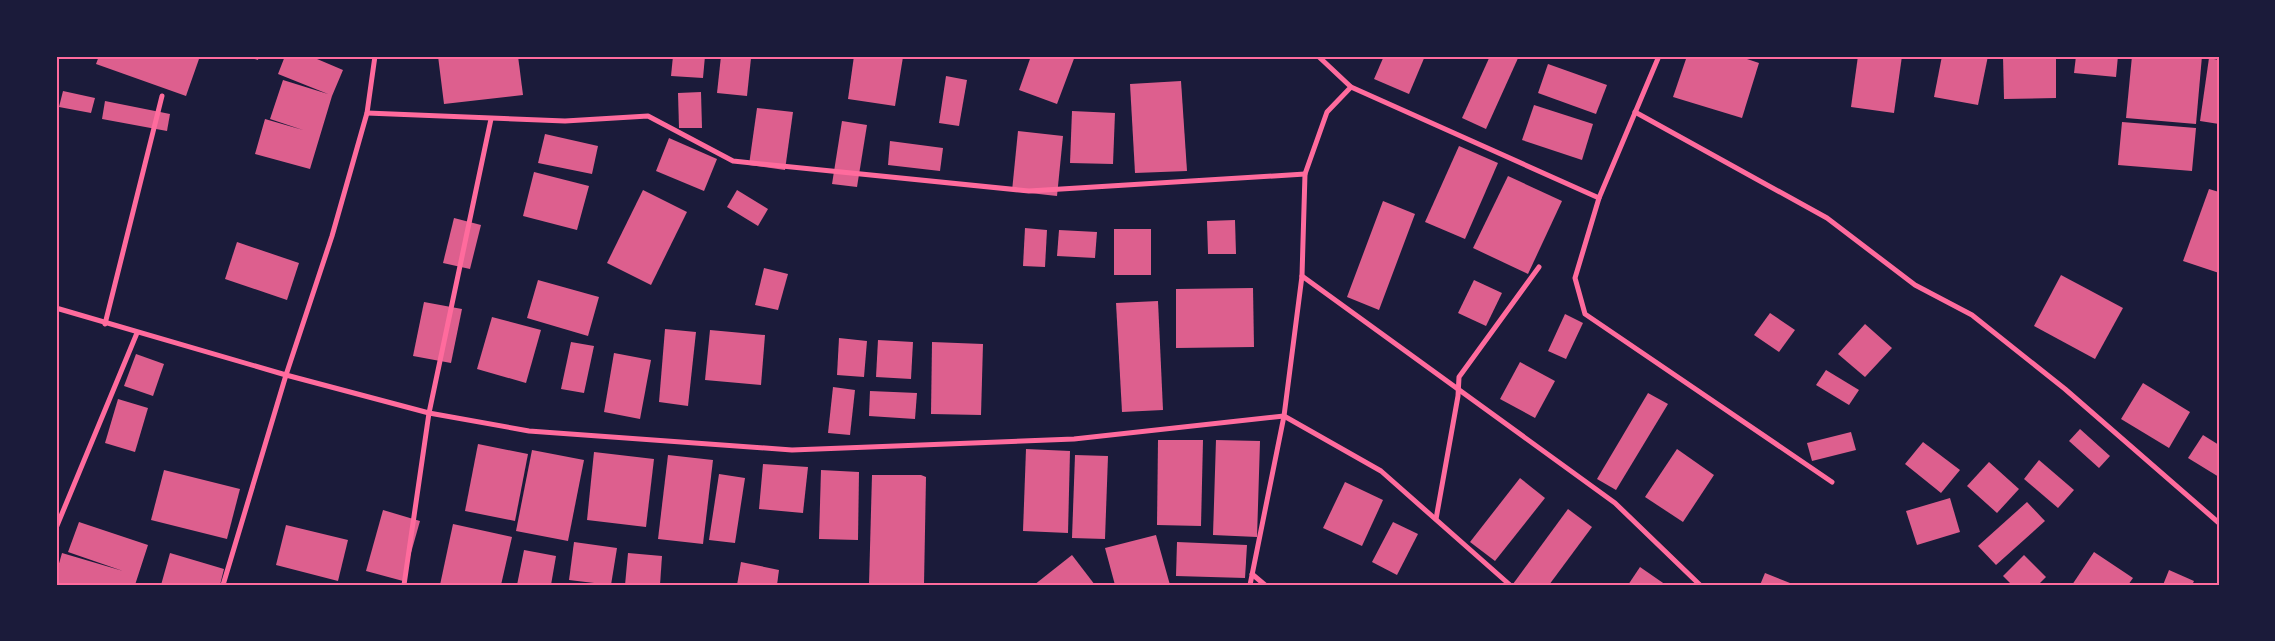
<svg xmlns="http://www.w3.org/2000/svg" width="2275" height="641" font-family="'IBM Plex Serif',serif">
<style>
.building{fill:#dd5f8e}
.lines{fill:none;stroke-linecap:round;stroke-linejoin:round}
.minor{stroke:#ff6b9d;stroke-width:5}
.neatline{fill:none;stroke:#ff6b9d;stroke-width:2}
</style>
<rect width="100%" height="100%" fill="#1b1b3a"/>
<g class="building">
<path d="M99,56H191L199,59L186,96L96,64Z"/>
<path d="M245,56H259L258,60Z"/>
<path d="M285,56H310L343,70L332,96L310,169L255,154L265,119L303,130L270,119L283,80L328,94L278,74Z"/>
<path d="M438,56H518L523,95L444,104Z"/>
<path d="M673,56H705L703,78L671,76Z"/>
<path d="M721,56L751,58L747,96L717,93Z"/>
<path d="M854,56L903,57L895,106L848,99Z"/>
<path d="M1031,56H1075L1057,104L1019,90Z"/>
<path d="M1384,56H1425L1409,94L1374,79Z"/>
<path d="M1490,56H1519L1486,129L1462,118Z"/>
<path d="M1687,56H1738L1759,63L1742,118L1673,97Z"/>
<path d="M1858,56H1902L1894,113L1851,107Z"/>
<path d="M1942,56H1988L1978,105L1934,97Z"/>
<path d="M2003,56H2056V98L2004,99Z"/>
<path d="M2076,56H2118L2116,77L2074,73Z"/>
<path d="M2132,56H2202L2196,124L2126,118Z"/>
<path d="M2209,58L2219,60V124L2200,121Z"/>
<path d="M1548,64L1607,85L1596,114L1538,93Z"/>
<path d="M946,76L967,80L959,126L939,123Z"/>
<path d="M1181,81L1187,171L1135,173L1130,84Z"/>
<path d="M63,91L95,98L91,113L59,107Z"/>
<path d="M701,92L702,128H679L678,93Z"/>
<path d="M105,101L170,114L167,131L102,119Z"/>
<path d="M1534,105L1593,124L1582,160L1522,140Z"/>
<path d="M757,108L793,112L785,170L749,165Z"/>
<path d="M1072,111L1115,113L1113,164L1070,163Z"/>
<path d="M842,121L867,125L857,187L832,184Z"/>
<path d="M2122,122L2196,128L2192,171L2118,165Z"/>
<path d="M1018,131L1063,136L1057,196L1012,191Z"/>
<path d="M545,134L598,146L592,174L538,163Z"/>
<path d="M669,138L717,159L704,191L656,171Z"/>
<path d="M890,141L943,148L940,171L888,165Z"/>
<path d="M1459,146L1498,163L1465,239L1425,222Z"/>
<path d="M534,172L589,186L577,230L523,216Z"/>
<path d="M1508,176L1562,201L1528,274L1473,248Z"/>
<path d="M2209,189L2219,192V273L2183,261Z"/>
<path d="M643,190L687,212L651,285L607,263Z"/>
<path d="M737,190L768,209L758,226L727,207Z"/>
<path d="M1383,201L1415,214L1379,310L1347,297Z"/>
<path d="M454,218L481,225L470,269L443,263Z"/>
<path d="M1235,220L1236,254H1208L1207,221Z"/>
<path d="M1025,228L1047,230L1045,267L1023,266Z"/>
<rect x="1114" y="229" width="37" height="46"/>
<path d="M1059,230L1097,232L1095,258L1057,256Z"/>
<path d="M237,242L299,263L287,300L225,279Z"/>
<path d="M764,268L788,274L778,310L755,305Z"/>
<path d="M2061,275L2123,308L2095,359L2034,326Z"/>
<path d="M538,280L599,297L588,336L527,318Z"/>
<path d="M1474,280L1502,293L1486,326L1458,313Z"/>
<path d="M1253,288L1254,347L1176,348V289Z"/>
<path d="M1158,301L1163,410L1122,412L1116,303Z"/>
<path d="M424,302L462,309L451,363L413,356Z"/>
<path d="M1770,313L1795,330L1779,352L1754,335Z"/>
<path d="M1565,314L1583,323L1566,359L1548,351Z"/>
<path d="M492,317L541,330L526,383L477,369Z"/>
<path d="M1865,324L1892,348L1865,377L1838,354Z"/>
<path d="M665,329L696,332L688,406L659,402Z"/>
<path d="M710,330L765,335L761,385L705,380Z"/>
<path d="M839,338L867,341L864,377L837,375Z"/>
<path d="M878,340L913,342L911,379L876,377Z"/>
<path d="M571,342L594,346L584,393L561,389Z"/>
<path d="M932,342L983,344L981,415L931,414Z"/>
<path d="M614,353L651,360L640,419L604,412Z"/>
<path d="M136,354L164,364L153,396L124,386Z"/>
<path d="M1520,362L1555,381L1535,418L1500,399Z"/>
<path d="M1826,370L1859,390L1849,405L1816,385Z"/>
<path d="M2143,383L2190,412L2169,448L2121,419Z"/>
<path d="M833,387L855,390L850,435L828,433Z"/>
<path d="M870,391L917,393L915,419L869,416Z"/>
<path d="M1648,393L1668,404L1616,490L1597,479Z"/>
<path d="M118,399L148,408L135,452L105,443Z"/>
<path d="M2080,429L2110,456L2099,468L2069,441Z"/>
<path d="M1851,432L1856,450L1812,461L1807,443Z"/>
<path d="M2203,435L2219,445V477L2188,458Z"/>
<path d="M1158,440H1203L1201,526L1157,525Z"/>
<path d="M1216,440L1260,441L1257,537L1213,535Z"/>
<path d="M1923,442L1960,470L1941,493L1905,464Z"/>
<path d="M478,444L528,454L515,521L465,511Z"/>
<path d="M1026,449L1070,451L1068,533L1023,531Z"/>
<path d="M1677,449L1714,475L1683,522L1645,497Z"/>
<path d="M532,450L584,460L568,541L516,531Z"/>
<path d="M594,452L654,459L646,527L587,520Z"/>
<path d="M668,455L713,460L703,544L658,539Z"/>
<path d="M1075,455L1108,456L1105,539L1072,538Z"/>
<path d="M2039,460L2074,490L2058,508L2024,479Z"/>
<path d="M1989,462L2019,489L1997,513L1967,486Z"/>
<path d="M763,464L808,467L803,513L759,509Z"/>
<path d="M164,470L240,489L227,539L151,520Z"/>
<path d="M821,470L859,472L858,540L819,539Z"/>
<path d="M719,474L745,478L735,543L709,540Z"/>
<path d="M872,475H921L926,477L924,585H869Z"/>
<path d="M1520,478L1545,498L1495,561L1470,542Z"/>
<path d="M1345,482L1383,500L1362,546L1323,528Z"/>
<path d="M1950,498L1960,532L1917,545L1906,511Z"/>
<path d="M2027,502L2045,521L1996,565L1978,546Z"/>
<path d="M1568,509L1592,527L1549,585L1513,584Z"/>
<path d="M383,510L420,521L403,581L366,571Z"/>
<path d="M79,522L148,545L135,585H56V574L62,553L123,571L68,552Z"/>
<path d="M1393,522L1418,534L1397,575L1372,562Z"/>
<path d="M453,524L512,537L501,585H440Z"/>
<path d="M286,525L348,540L338,581L276,565Z"/>
<path d="M1156,535L1170,585H1115L1105,548Z"/>
<path d="M574,542L617,548L611,585L569,580Z"/>
<path d="M1177,542L1247,545L1245,578L1176,576Z"/>
<path d="M524,550L556,556L551,585H517Z"/>
<path d="M2094,552L2133,578L2128,585H2072Z"/>
<path d="M170,553L224,569L220,585H161Z"/>
<path d="M628,553L662,556L660,585H625Z"/>
<path d="M1072,555L1095,585H1034Z"/>
<path d="M2024,555L2046,577L2038,585H2012L2003,576Z"/>
<path d="M741,562L779,570L777,585H737Z"/>
<path d="M1640,567L1666,585H1628Z"/>
<path d="M2169,570L2194,581L2192,585H2163Z"/>
<path d="M1765,573L1795,585H1760Z"/>
</g>
<g class="lines">
<g class="minor">
<path d="M1351,87L1599,198L1659,56"/>
<path d="M1635,112L1827,218L1915,285L1972,315L2065,389L2219,523"/>
<path d="M367,113L565,121L648,116L733,161L1029,191L1305,174"/>
<path d="M1599,198L1575,278L1585,314L1832,482"/>
<path d="M1302,276L1615,503L1700,585"/>
<path d="M56,308L286,375L332,236L367,113L375,56"/>
<path d="M105,324L162,96"/>
<path d="M1436,519L1458,396L1459,377L1539,267"/>
<path d="M56,528L137,333"/>
<path d="M1252,574L1265,585"/>
<path d="M223,585L286,375L429,413L529,431L792,450L1074,439L1284,416L1381,471L1510,585"/>
<path d="M404,585L429,413L491,119"/>
<path d="M1250,585L1284,416L1302,276L1305,174L1327,112L1351,87L1318,56"/>
</g>
</g>
<rect width="2275" height="641" fill="none" stroke="#1b1b3a" stroke-width="115"/>
<rect x="58" y="58" width="2160" height="526" class="neatline"/>
</svg>
